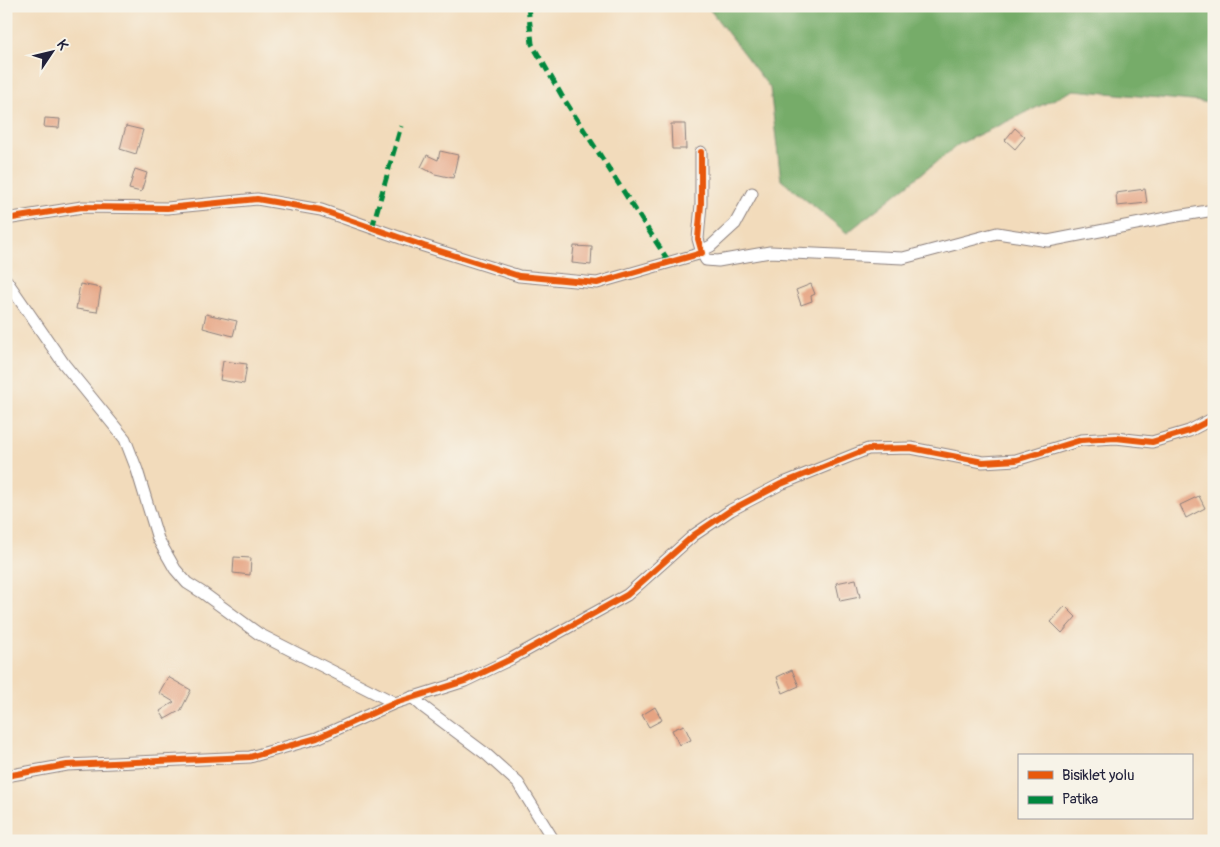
<svg xmlns="http://www.w3.org/2000/svg" width="1220" height="847" font-family="Pangolin,sans-serif">
<style>
.forest{fill:#76ac69;stroke:#4c6752}
.building{fill:#e6a483}
.lines{fill:none;stroke-linecap:round;stroke-linejoin:round}
.minor-casing{stroke:#8a7e7b;stroke-width:13}
.minor{stroke:#fff;stroke-width:11}
.quiet{stroke:#00873e;stroke-width:5;stroke-dasharray:10 5;stroke-linecap:butt}
.cycleway-casing{stroke:#f7f3e8;stroke-width:9}
.cycleway{stroke:#e8590c;stroke-width:6}
</style>
<rect width="100%" height="100%" fill="#f7f3e8"/>
<filter id="ink" filterUnits="userSpaceOnUse"><feTurbulence type="fractalNoise" baseFrequency=".02" numOctaves="2"/><feDisplacementMap in="SourceGraphic" scale="10" xChannelSelector="R" yChannelSelector="G"/><feConvolveMatrix kernelMatrix="1 2 1 2 8 2 1 2 1" color-interpolation-filters="sRGB"/></filter>
<filter id="wash" filterUnits="userSpaceOnUse"><feTurbulence type="fractalNoise" baseFrequency=".0096" numOctaves="4" result="noise"/><feDisplacementMap in="SourceGraphic" scale="20" xChannelSelector="R" yChannelSelector="G"/><feGaussianBlur stdDeviation="1.12" result="paint"/><feColorMatrix in="noise" values="0 0 0 0 0 0 0 0 0 0 0 0 0 0 0 0 0 1.4 0 .05"/><feComposite in="paint" operator="in"/></filter>
<g filter="url(#wash)">
<rect width="100%" height="100%" fill="#f2dbbb"/>
<path class="forest" d="M707,6H1214V103L1074,90L959,144L847,233L781,180L770,88Z"/>
<g id="blocks">
<g class="building">
<path d="M45,118L60,119L59,128L44,127Z"/>
<path d="M671,124H685L686,149H672Z"/>
<path d="M126,126L143,130L136,154L120,149Z"/>
<path d="M1015,128L1025,137L1015,149L1005,140Z"/>
<path d="M440,151L458,155L453,178L435,174L421,167L427,155L438,160Z"/>
<path d="M135,169L147,173L141,192L129,189Z"/>
<path d="M1145,189L1147,203L1117,206L1116,193Z"/>
<path d="M574,246L592,247L591,265L572,263Z"/>
<path d="M80,284L101,288L97,312L76,309Z"/>
<path d="M811,284L815,294L811,296L812,301L801,305L796,290Z"/>
<path d="M206,314L237,321L233,336L203,328Z"/>
<path d="M223,361L247,364L244,384L220,380Z"/>
<path d="M1199,496L1205,508L1186,518L1180,505Z"/>
<path d="M234,557L251,558L250,575L233,573Z"/>
<path d="M856,579L860,597L840,601L836,583Z"/>
<path d="M1065,606L1076,617L1062,633L1051,622Z"/>
<path d="M792,670L799,686L783,693L777,677Z"/>
<path d="M168,677L191,690L181,710L165,719L160,711L174,702L159,693Z"/>
<path d="M655,707L662,720L649,727L642,715Z"/>
<path d="M684,725L691,740L679,745L672,730Z"/>
</g>
</g>
</g>
<g filter="url(#ink)">
<use href="#blocks" fill-opacity="0" stroke="#8a7e7b" stroke-width="1"/>
<g class="lines">
<g class="minor-casing">
<g id="minor">
<path d="M6,219L82,207L167,208L257,199L321,210L424,246L519,276L597,283L702,253L698,239L701,204V152"/>
<path d="M701,251L711,246L735,224L752,193"/>
<path d="M702,253L706,260L718,261L770,252L903,258L997,233L1048,241L1177,216L1214,210"/>
<path d="M6,280L64,364L125,439L137,470L158,539L175,569L187,583L203,593L259,634L395,703"/>
<path d="M412,697L422,706L486,754L518,783L554,841"/>
<path d="M6,776L67,765L250,757L317,738L395,703L465,681L511,659L627,595L694,535L731,510L781,484L868,449L911,448L983,462L1016,460L1081,440L1116,438L1152,442L1189,431L1214,418"/>
</g>
</g>
<use href="#minor" class="minor"/>
<g class="quiet">
<path d="M528,6L532,44L562,96L669,262"/>
<path d="M372,228L401,126"/>
</g>
<g class="cycleway-casing">
<g id="cycleway">
<path d="M6,219L82,207L167,208L257,199L321,210L424,246L519,276L597,283L702,253L698,239L701,204V152"/>
<path d="M6,776L67,765L250,757L317,738L395,703L465,681L511,659L627,595L694,535L731,510L781,484L868,449L911,448L983,462L1016,460L1081,440L1116,438L1152,442L1189,431L1214,418"/>
</g>
</g>
<use href="#cycleway" class="cycleway"/>
</g>
</g>
<rect width="1220" height="847" fill="none" stroke="#f7f3e8" stroke-width="25"/>
<rect x="1018" y="754" width="175" height="65" fill="#f7f3e8" stroke="#a29fa3"/>
<rect x="1028" y="771" width="25" height="8" fill="#e8590c" stroke="#a29fa3"/>
<text x="1062" y="780" font-size="15" fill="#22223b">Bisiklet yolu</text>
<rect x="1028" y="796" width="25" height="8" fill="#00873e" stroke="#a29fa3"/>
<text x="1062" y="804" font-size="15" fill="#22223b">Patika</text>
<g transform="translate(52 52) rotate(55)" stroke="#f7f3e8" stroke-width="4" paint-order="stroke">
<path d="M0-4L9 19L0 12L-9 19Z" fill="#22223b"/>
<text y="-8" font-size="14" font-weight="bold" text-anchor="middle" fill="#22223b">K</text>
</g>
</svg>
